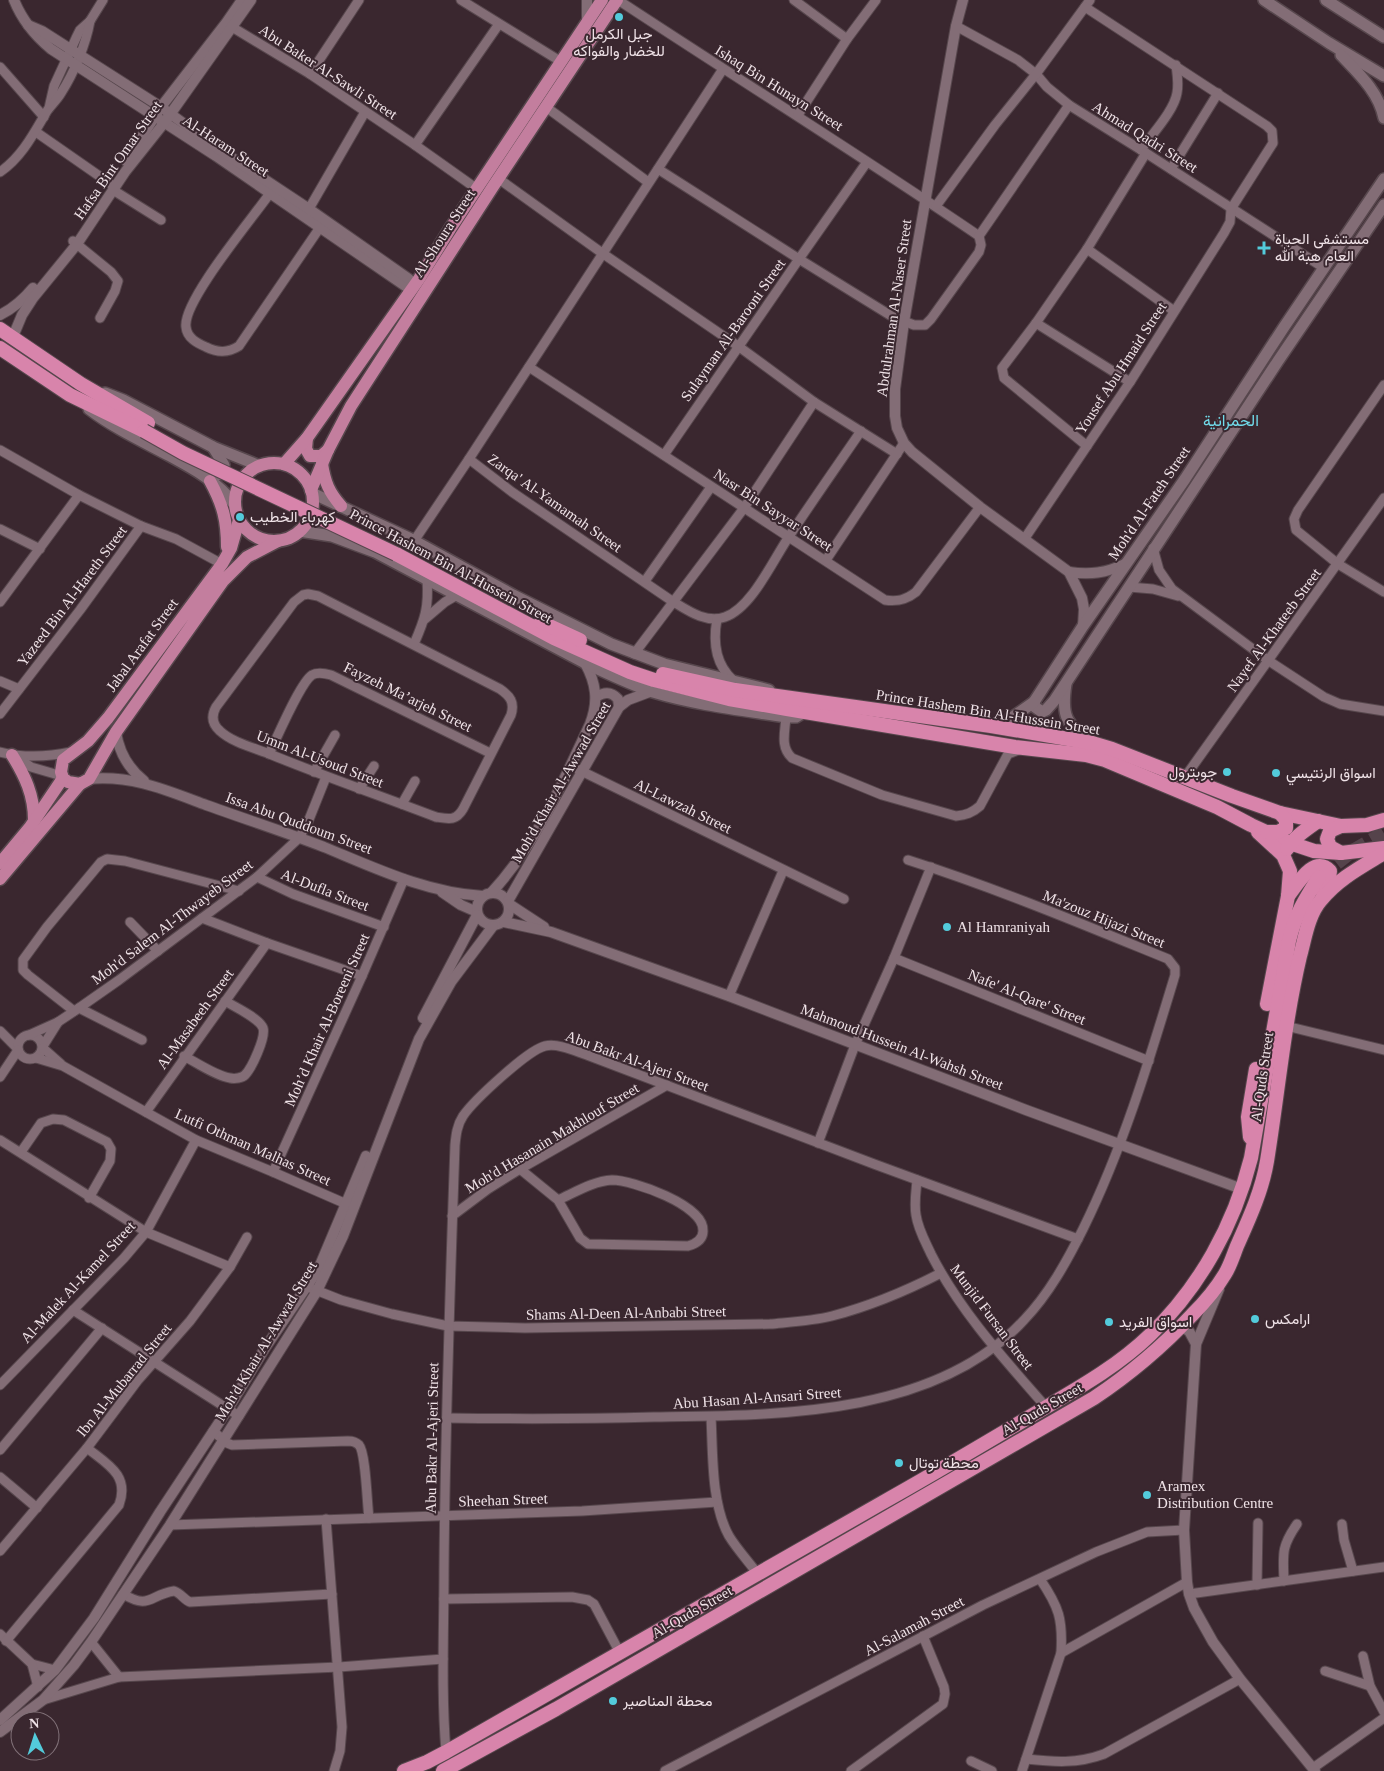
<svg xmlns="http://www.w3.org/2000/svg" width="1384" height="1771" font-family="'Times New Roman',Vazirmatn,serif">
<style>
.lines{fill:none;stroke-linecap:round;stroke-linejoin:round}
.trunk-tunnel{stroke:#55434b;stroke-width:14;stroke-dasharray:14 7;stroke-linecap:butt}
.minor-casing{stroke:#57474d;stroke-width:11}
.tertiary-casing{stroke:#57474d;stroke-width:12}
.secondary-casing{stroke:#57474d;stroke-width:14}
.primary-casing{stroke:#57474d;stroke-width:15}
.trunk-casing{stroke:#57474d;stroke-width:16}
.minor{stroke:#836d76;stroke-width:9}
.tertiary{stroke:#836d76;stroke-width:10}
.secondary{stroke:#836d76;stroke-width:11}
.primary{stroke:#c37e9e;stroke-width:12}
.trunk{stroke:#d884ab;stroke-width:14}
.trunk-bridge-casing{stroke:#57474d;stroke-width:16;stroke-linecap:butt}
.trunk-bridge{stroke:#d884ab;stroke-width:14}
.poi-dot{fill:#53cbdb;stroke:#3a272f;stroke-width:2}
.labels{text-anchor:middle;stroke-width:4;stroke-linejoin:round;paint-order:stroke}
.poi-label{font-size:15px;fill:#efe2e7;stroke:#3a272f;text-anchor:start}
.street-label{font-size:15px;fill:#efe2e7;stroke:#3a272f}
.neighbourhood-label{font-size:16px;fill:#71dbea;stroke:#3a272f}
</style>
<rect width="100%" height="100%" fill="#3a272f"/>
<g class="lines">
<path class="trunk-tunnel" d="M1320,876L1351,852L1384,833"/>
<g class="minor-casing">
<g id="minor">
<path d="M461,0L560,61"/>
<path d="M618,0C738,79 860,155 979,236L1069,105"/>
<path d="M794,0L847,39"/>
<path d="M227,24L310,74L415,145L477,189"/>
<path d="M956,26L1018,60L1036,74L1047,87L1069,105L1146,153L1324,268"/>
<path d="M0,67L44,117"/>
<path d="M723,69L469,459L512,492L672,601C687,610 706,624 725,617C752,608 774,558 790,535C813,500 837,466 861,431"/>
<path d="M310,74L359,0"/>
<path d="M546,107L648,182"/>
<path d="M49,108L54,86L77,36L80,30L90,21L103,0"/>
<path d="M798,115L847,39L876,0"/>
<path d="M36,132L115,187"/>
<path d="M415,145L499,24"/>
<path d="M1141,150C1152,134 1174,111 1177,93C1179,83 1177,74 1176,65"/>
<path d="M867,162L799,259L893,317L914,325H925L931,319L979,252L981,245L979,236"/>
<path d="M658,169L799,259L664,455"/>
<path d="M1171,169L1218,93"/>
<path d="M0,172C22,157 34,133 47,111C51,105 57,100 61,93C74,73 86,44 90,21"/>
<path d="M499,179L602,253L738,346L814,402L897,454"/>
<path d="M273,189C257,213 182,301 186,327C187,338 197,343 206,347C218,353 228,353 239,346L323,223"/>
<path d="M113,190L161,220"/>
<path d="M936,206L995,125L1036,74L1090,0"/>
<path d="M306,214L365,112"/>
<path d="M73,241L111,272L118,281L115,291L100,318"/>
<path d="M1087,249L1174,311"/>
<path d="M1036,323L1130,382"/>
<path d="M529,367L885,600C897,602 906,600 916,592L980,507"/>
<path d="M1384,385L1298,510L1294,519L1296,530L1338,564L1384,592"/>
<path d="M1087,446L1004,378L1002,368L1036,323L1087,249L1146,153"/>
<path d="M0,450L79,495L141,526L176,539L222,564"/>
<path d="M0,529L40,549"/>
<path d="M1025,538L1130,382L1224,233L1230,222L1231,209L1273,143L1272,131L1267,126L1085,7"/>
<path d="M414,541L469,459"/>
<path d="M1153,548L1159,570L1172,589L1269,661L1324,697L1340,704L1384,711"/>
<path d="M826,560L904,443"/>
<path d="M645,581L711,487"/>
<path d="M1129,587L1153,589L1178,596"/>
<path d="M308,594L318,596L500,689C510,696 515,702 511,715L463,809C456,821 449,819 436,817C381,796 326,777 272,755C255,748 233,743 220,731C212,724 211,716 216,707L294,602L303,595Z"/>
<path d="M0,602L79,495"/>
<path d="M425,619L445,602L457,595"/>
<path d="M717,619C713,641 715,664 733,680"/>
<path d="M414,644C425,619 429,607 427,580"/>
<path d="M634,654L744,508L814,402"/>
<path d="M0,681L19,689"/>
<path d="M0,714L80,610L141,526"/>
<path d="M786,717C785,732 780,747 792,758L882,795L956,816C966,815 972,813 980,806L1008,754L1021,749"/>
<path d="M0,752C24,758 47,757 71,752"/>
<path d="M269,754C277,738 300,683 312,675C317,672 324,673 331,675L490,753"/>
<path d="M15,756L31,767L62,776"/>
<path d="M571,766L844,899"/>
<path d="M314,772L335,735"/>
<path d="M1185,777L1384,498"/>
<path d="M359,789L374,766"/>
<path d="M402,804L415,781"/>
<path d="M257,877L293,894L384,927"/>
<path d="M202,918L267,943L362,976"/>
<path d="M130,922L158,951"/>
<path d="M894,958L1149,1061"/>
<path d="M729,996L783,871"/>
<path d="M79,1008L142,1040"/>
<path d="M74,1011L28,975L23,970V960L47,927L101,862L107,859L125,861L239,891"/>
<path d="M1286,1026L1384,1050"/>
<path d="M0,1031L17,1048"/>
<circle cx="30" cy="1047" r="12"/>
<path d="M29,1035L58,1022L79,1008L119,980L257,877L299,838L308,822L326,777"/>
<path d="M43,1046L58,1022"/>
<path d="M43,1048L61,1064"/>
<path d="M184,1056C197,1063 216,1076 230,1078C235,1079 242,1078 245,1075C252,1068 266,1037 263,1028C259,1018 235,1007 225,1001"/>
<path d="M36,1058L63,1066L196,1140L273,1172L351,1206"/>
<path d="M0,1077L18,1050"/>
<path d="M146,1112L267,943"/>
<path d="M0,1140L146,1232L230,1267"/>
<path d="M818,1143L855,1045L894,958L931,867"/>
<path d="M21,1152L41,1123L53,1119L64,1120L107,1142L111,1149L110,1161L89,1198"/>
<path d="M520,1169L558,1200L580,1238L588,1244L688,1246C695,1244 703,1240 703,1231C705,1205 632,1180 612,1180C593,1181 574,1193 558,1200"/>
<path d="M273,1172L362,976L404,879"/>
<path d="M917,1180C916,1192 914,1203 916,1215C918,1229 925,1241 931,1254C960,1311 1004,1359 1046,1407"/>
<path d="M452,1216L488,1189L520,1169L667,1085"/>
<path d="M308,1287L341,1300L392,1314L448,1326L525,1328L770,1324C791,1322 812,1321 832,1316C870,1306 906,1291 941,1273"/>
<path d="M73,1310L239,1416"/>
<path d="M0,1385L124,1258L146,1232L196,1140"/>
<path d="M711,1417C713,1453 711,1504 729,1536C737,1549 748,1561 757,1573"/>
<path d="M447,1418C516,1419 585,1419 654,1417C776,1415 935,1417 1024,1320C1049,1294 1067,1261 1083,1229C1123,1148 1149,1061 1175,975V968L1168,959C1082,924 996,888 908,860"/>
<path d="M213,1431L227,1443L232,1445L348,1441C352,1441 356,1442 359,1445C366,1453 367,1505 369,1518"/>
<path d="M0,1450L102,1328"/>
<path d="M0,1477L37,1508"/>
<path d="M326,1519L342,1727L340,1751L334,1771"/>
<path d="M1342,1524L1344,1540L1353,1571"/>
<path d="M170,1525L582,1511L717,1502"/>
<path d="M0,1551L87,1448L138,1380L190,1321L230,1267L247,1237"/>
<path d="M1284,1581C1283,1554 1281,1547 1297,1524"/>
<path d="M1257,1585L1258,1523"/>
<path d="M123,1594C150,1610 149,1595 174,1591C181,1593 184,1600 190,1602L332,1594"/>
<path d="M1189,1594L1384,1567"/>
<path d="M444,1599L572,1597L588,1600L594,1604L620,1653"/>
<path d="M0,1634L32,1664L55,1670"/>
<path d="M6,1641L119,1505C130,1475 107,1464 87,1448"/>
<path d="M91,1642L119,1677"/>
<path d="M1061,1653L1187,1582"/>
<path d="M1363,1656L1370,1686L1384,1712"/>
<path d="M32,1664L38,1687"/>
<path d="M1325,1671L1370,1686"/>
<path d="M43,1700L119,1677L339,1667L443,1659"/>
<path d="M446,1752C441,1691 444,1630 444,1570C445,1428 450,1287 455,1145C456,1135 457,1125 463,1116C474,1100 528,1050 545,1046C558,1043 575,1051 587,1055L874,1164L1078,1239"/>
<path d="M1026,1759C1054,1762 1077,1764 1104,1754L1240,1679"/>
<path d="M971,1761L992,1771"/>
<path d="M1313,1768L1384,1718"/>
<path d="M665,1771L983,1605L1096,1552L1147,1532L1184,1530"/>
<path d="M851,1771L943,1704L945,1694L944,1687L923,1636"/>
<path d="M1022,1771L1061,1653C1063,1619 1059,1607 1040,1579"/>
</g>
</g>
<g class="tertiary-casing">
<g id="tertiary">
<path d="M14,0C22,20 34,35 51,49L216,156L411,290"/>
<path d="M963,0L956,26L904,322L895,389V416L897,428L904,443L912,452L980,507L1069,572L1082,598L1084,609L1083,626"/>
<path d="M587,22V0"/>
<path d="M28,25L42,31L161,107L220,150L309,209L409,279"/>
<path d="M126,161L161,107L226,23L242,0"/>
<path d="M0,315C14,308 23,300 33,288"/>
<path d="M12,339L22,315L33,298L77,244L125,172L164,123L251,0"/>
<path d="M1069,572C1090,575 1106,573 1125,564"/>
<path d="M596,697C604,692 611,691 618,699L619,707"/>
<path d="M116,732C119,753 128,768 144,781"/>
<path d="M89,779C132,775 166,790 206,805C245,819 285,832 324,847C375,868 427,893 483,896"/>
<path d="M442,892L461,905L477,912"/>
<circle cx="493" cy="909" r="16"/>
<path d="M491,893C536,845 563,782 590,724C599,701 596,683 585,663"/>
<path d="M508,901L619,707L628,700L652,691"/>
<path d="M509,904L544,927"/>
<path d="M504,922L551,932L729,996L1026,1110L1242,1189"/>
<path d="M423,1018L477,915"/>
<path d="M1219,1289L1196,1344L1184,1530L1187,1582L1189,1594L1194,1608L1213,1642L1240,1679L1315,1771"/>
<path d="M1181,1327L1189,1331L1196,1344"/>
<path d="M0,1720L55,1670L94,1618L160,1512L228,1409L265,1348L318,1270L366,1156"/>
<path d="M0,1732L43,1700L74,1665L91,1642L170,1525L317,1291L343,1236L419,1039L451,982L493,926"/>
</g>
</g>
<g class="secondary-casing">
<g id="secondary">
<path d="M1264,0L1329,43L1384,76"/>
<path d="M1326,0L1384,37"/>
<path d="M1341,55C1358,73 1379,92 1384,118"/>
<path d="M105,393L123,400L213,447L260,466"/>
<path d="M89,409C114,428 142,441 170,456C194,469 218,482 234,504"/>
<path d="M213,447L224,465L221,473L217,475"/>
<path d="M312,493L409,538L513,595L611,644L664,664L769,690"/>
<path d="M299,531L332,536L375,552L585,663C607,673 629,684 653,692C696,705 741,710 786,717H796L804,712"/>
<path d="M1066,684C1061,716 1066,724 1091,742"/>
<path d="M1034,702L1035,707L1042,712L1046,710L1054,701L1278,361L1384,205"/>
<path d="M991,726L1010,719L1034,702L1083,626L1185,479L1284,327L1384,179"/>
</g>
</g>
<g class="primary-casing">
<g id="primary">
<path d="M307,438L306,449L310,456H321L328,450"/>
<circle cx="274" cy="502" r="39"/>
<path d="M284,464L307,438L419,279L450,229L602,0"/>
<path d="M322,464C325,483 329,492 341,506"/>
<path d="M210,481C223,505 227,520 227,547"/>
<path d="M311,490L328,450L351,406L492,188L617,0"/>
<path d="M239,520L231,548L222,564L108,718L88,741L63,760L61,772L63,778L68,782L80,784L89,779L116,732L223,581L247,557L278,541"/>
<path d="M12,755C25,776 34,795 34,820"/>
<path d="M0,863L30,827L63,778"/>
<path d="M0,879L80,784"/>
</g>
</g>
<g class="trunk-casing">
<g id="trunk">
<path d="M0,329L81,384L148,423"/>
<path d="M0,348L70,395L144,431"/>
<path d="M396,554L554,638L630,672L654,680L729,699L787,709L1015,747L1086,755L1105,760L1217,807L1251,825L1290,843L1314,851L1341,853L1384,848"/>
<path d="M541,622L580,640"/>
<path d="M663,674L735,690L991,726L1092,743L1112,749L1232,796L1280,813L1341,826L1367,825L1384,820"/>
<path d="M1258,832L1283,855L1290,871L1288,896L1267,1004"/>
<path d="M1267,832H1278L1286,828V820L1280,813"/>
<path d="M1287,849C1294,837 1307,829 1318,821"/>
<path d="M1341,853L1330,847L1327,839L1330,831L1341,826"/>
<path d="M1288,896C1297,885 1314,854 1330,871L1329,879L1323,893"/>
<path d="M1250,1137L1248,1117L1256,1069"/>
<path d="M404,1771L427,1762L446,1752C591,1670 735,1586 880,1504C932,1475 984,1444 1036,1413C1075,1390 1117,1367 1150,1335C1200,1287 1234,1225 1251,1158L1289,941C1295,915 1305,899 1319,877"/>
<path d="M443,1771L556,1709L1094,1398C1130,1374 1162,1347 1192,1315C1204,1303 1216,1289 1225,1274C1230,1266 1233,1256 1237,1246C1249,1219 1262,1191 1267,1161C1278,1093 1284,1024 1300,956C1305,938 1308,915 1321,900C1338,879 1361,867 1384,853"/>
</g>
</g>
<use href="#minor" class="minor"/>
<use href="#tertiary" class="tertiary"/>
<use href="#secondary" class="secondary"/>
<use href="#primary" class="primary"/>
<use href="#trunk" class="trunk"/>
<g class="trunk-bridge-casing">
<path id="trunk-bridge" d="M144,431L183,453L396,554"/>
</g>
<use href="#trunk-bridge" class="trunk-bridge"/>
</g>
<g class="poi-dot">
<circle cx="619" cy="17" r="5"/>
<path d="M1261.5 240.5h5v5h5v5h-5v5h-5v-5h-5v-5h5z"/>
<circle cx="240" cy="517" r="5"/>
<circle cx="1227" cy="772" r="5"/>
<circle cx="1276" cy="773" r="5"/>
<circle cx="947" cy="927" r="5"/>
<circle cx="1255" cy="1319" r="5"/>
<circle cx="1109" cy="1322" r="5"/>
<circle cx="899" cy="1463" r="5"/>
<circle cx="1147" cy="1495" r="5"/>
<circle cx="613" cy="1701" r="5"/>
</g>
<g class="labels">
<g class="poi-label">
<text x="619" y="39" text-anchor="middle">جبل الكرمل<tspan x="619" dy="17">للخضار والفواكه</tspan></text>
<text x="1275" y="244">مستشفى الحياة<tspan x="1275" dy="17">العام هبة الله</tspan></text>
<text x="250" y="522">كهرباء الخطيب</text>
<text x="1217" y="777" text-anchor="end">جوبترول</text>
<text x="1286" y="778">اسواق الرنتيسي</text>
<text x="957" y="932">Al Hamraniyah</text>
<text x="1265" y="1324">ارامكس</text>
<text x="1119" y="1327">اسواق الفريد</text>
<text x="909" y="1468">محطة توتال</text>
<text x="1157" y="1491">Aramex<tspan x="1157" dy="17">Distribution Centre</tspan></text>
<text x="623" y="1706">محطة المناصير</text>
</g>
<g class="street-label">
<text transform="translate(328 72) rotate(33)" y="5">Abu Baker Al-Sawli Street</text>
<text transform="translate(779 88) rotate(32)" y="5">Ishaq Bin Hunayn Street</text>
<text transform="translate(1145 137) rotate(32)" y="5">Ahmad Qadri Street</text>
<text transform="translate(226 146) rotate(33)" y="5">Al-Haram Street</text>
<text transform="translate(118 160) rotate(-55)" y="5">Hafsa Bint Omar Street</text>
<text transform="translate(444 233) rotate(-57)" y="5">Al-Shoura Street</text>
<text transform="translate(894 308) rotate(-82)" y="5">Abdulrahman Al-Naser Street</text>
<text transform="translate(733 330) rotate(-55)" y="5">Sulayman Al-Barooni Street</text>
<text transform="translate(1121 368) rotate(-57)" y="5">Yousef Abu Hmaid Street</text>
<text transform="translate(555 503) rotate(35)" y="5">Zarqa' Al-Yamamah Street</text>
<text transform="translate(1149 503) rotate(-56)" y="5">Moh'd Al-Fateh Street</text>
<text transform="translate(773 510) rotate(33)" y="5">Nasr Bin Sayyar Street</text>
<text transform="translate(451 566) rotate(28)" y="5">Prince Hashem Bin Al-Hussein Street</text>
<text transform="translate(72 596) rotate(-53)" y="5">Yazeed Bin Al-Hareth Street</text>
<text transform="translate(1274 630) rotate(-54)" y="5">Nayef Al-Khateeb Street</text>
<text transform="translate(142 645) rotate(-54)" y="5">Jabal Arafat Street</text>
<text transform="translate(408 697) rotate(26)" y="5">Fayzeh Ma’arjeh Street</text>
<text transform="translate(988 712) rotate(9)" y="5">Prince Hashem Bin Al-Hussein Street</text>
<text transform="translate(320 759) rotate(21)" y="5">Umm Al-Usoud Street</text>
<text transform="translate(561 782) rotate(-60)" y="5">Moh'd Khair Al-Awwad Street</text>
<text transform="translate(683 806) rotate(26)" y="5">Al-Lawzah Street</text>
<text transform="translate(299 823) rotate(20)" y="5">Issa Abu Quddoum Street</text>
<text transform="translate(325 890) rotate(21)" y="5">Al-Dufla Street</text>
<text transform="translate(1104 919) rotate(22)" y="5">Ma'zouz Hijazi Street</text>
<text transform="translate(172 922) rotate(-37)" y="5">Moh'd Salem Al-Thwayeb Street</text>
<text transform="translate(1027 997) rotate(22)" y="5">Nafe' Al-Qare' Street</text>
<text transform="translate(195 1019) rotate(-54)" y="5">Al-Masabeeh Street</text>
<text transform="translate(327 1020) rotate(-66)" y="5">Moh’d Khair Al-Boreeni Street</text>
<text transform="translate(902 1047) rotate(21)" y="5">Mahmoud Hussein Al-Wahsh Street</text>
<text transform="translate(637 1061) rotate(20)" y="5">Abu Bakr Al-Ajeri Street</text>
<text transform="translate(1262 1077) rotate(-82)" y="5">Al-Quds Street</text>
<text transform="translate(552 1138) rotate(-31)" y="5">Moh'd Hasanain Makhlouf Street</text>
<text transform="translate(253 1147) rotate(24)" y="5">Lutfi Othman Malhas Street</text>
<text transform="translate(78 1282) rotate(-47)" y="5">Al-Malek Al-Kamel Street</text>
<text transform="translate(626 1313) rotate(-1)" y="5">Shams Al-Deen Al-Anbabi Street</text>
<text transform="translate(992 1317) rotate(53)" y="5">Munjid Fursan Street</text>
<text transform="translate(266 1341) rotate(-59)" y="5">Moh'd Khair Al-Awwad Street</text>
<text transform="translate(124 1380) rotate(-51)" y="5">Ibn Al-Mubarrad Street</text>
<text transform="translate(757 1398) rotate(-4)" y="5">Abu Hasan Al-Ansari Street</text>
<text transform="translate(1042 1409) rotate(-30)" y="5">Al-Quds Street</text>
<text transform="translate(432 1438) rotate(-89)" y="5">Abu Bakr Al-Ajeri Street</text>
<text transform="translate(503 1500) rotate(-2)" y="5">Sheehan Street</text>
<text transform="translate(692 1612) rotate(-30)" y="5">Al-Quds Street</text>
<text transform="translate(914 1626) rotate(-28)" y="5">Al-Salamah Street</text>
</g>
<g class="neighbourhood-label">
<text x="1231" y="426">الحمرانية</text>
</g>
</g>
<g transform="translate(35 1736) rotate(356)"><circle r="24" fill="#3a272f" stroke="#827279"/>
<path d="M0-4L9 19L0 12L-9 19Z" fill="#53cbdb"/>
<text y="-8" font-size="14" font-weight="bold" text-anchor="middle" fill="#efe2e7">N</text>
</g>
</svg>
